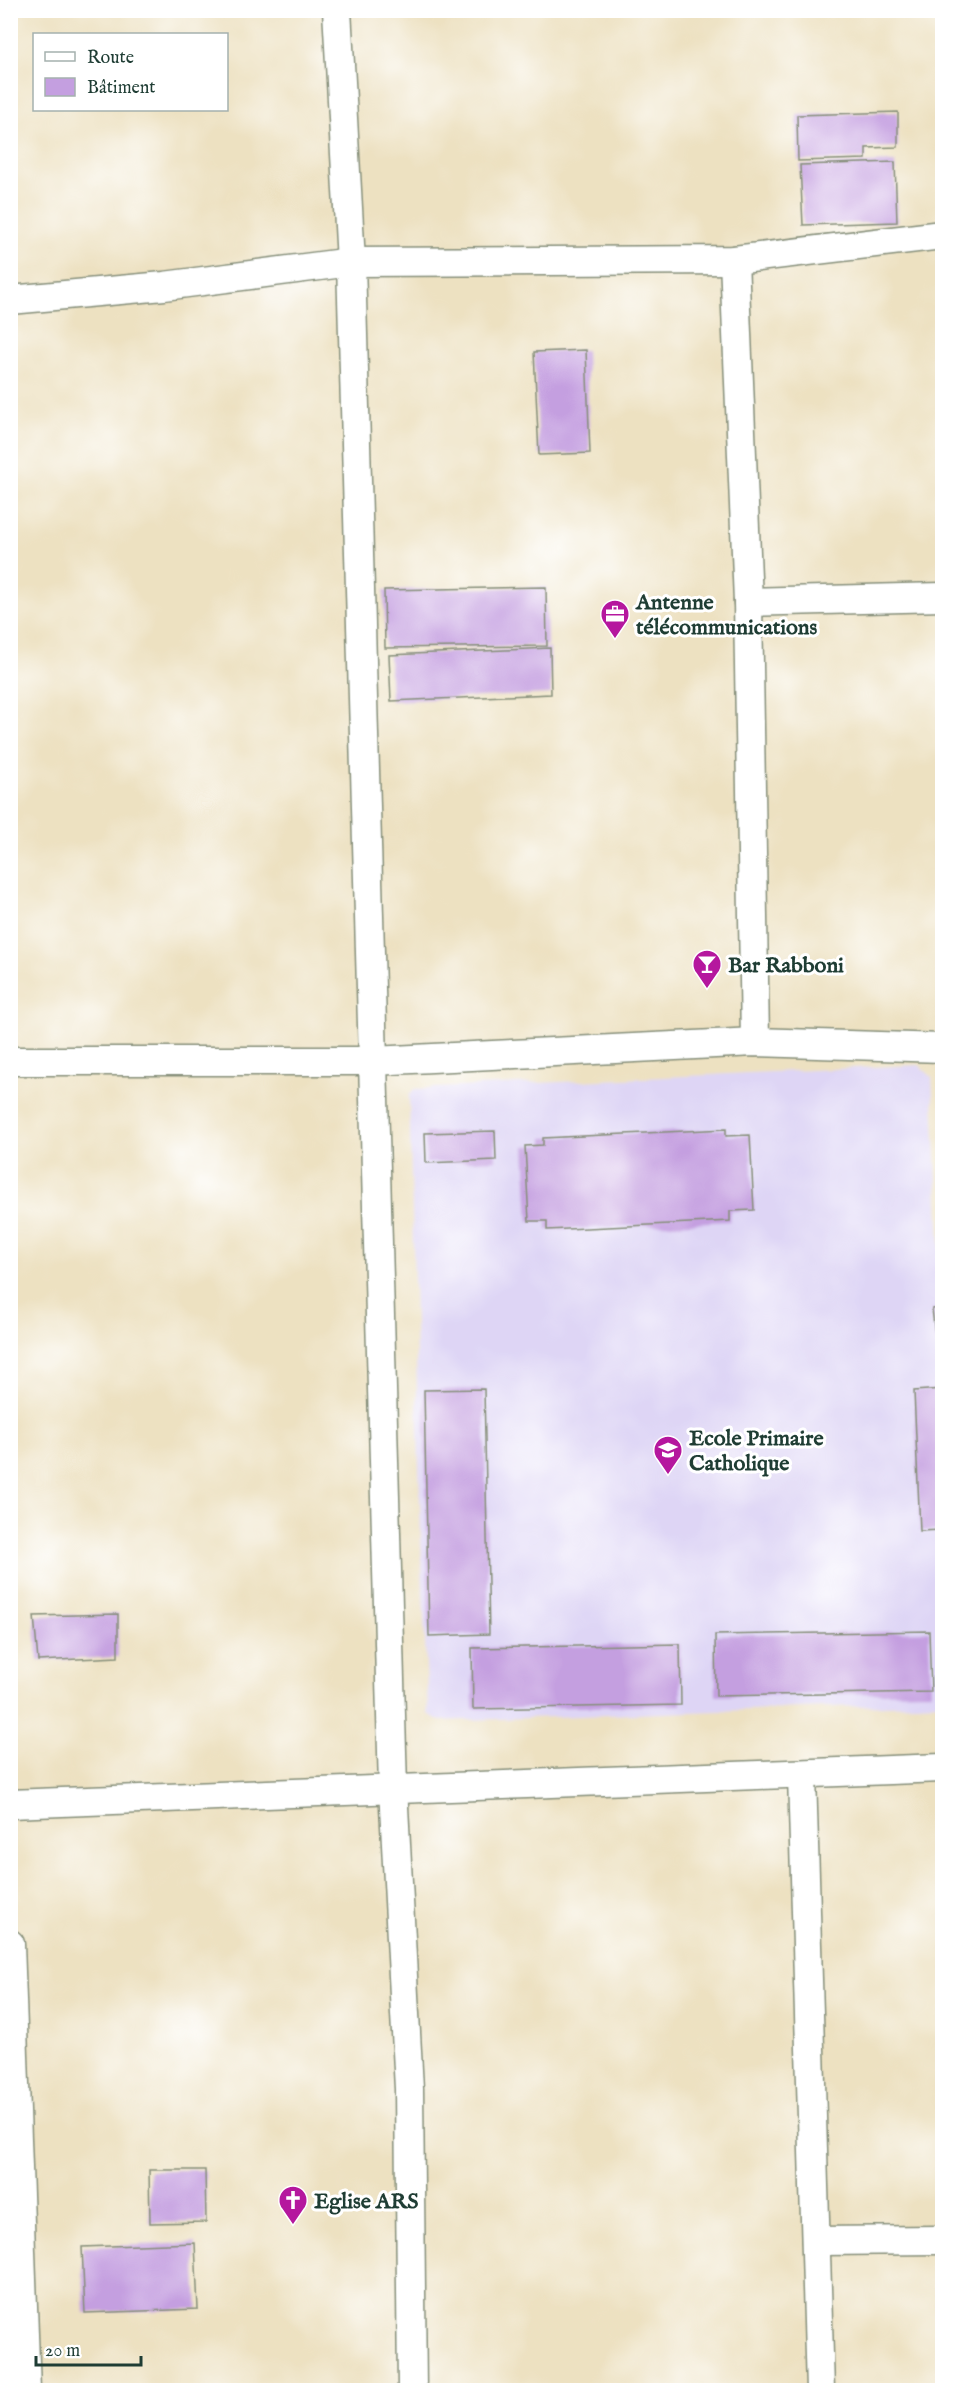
<svg xmlns="http://www.w3.org/2000/svg" width="953" height="2401" font-family="'IM FELL English',serif">
<style>
.built{fill:#ded5f5}
.building{fill:#c49fe0}
.lines{fill:none;stroke-linecap:round;stroke-linejoin:round}
.street-casing{stroke:#868f7a;stroke-width:31}
.street{stroke:#fff;stroke-width:28}
.labels{text-anchor:middle;stroke-width:6;stroke-linejoin:round;paint-order:stroke}
.poi-label{font-size:22px;font-weight:bold;fill:#1f3d34;stroke:#fff;text-anchor:start}
</style>
<rect width="100%" height="100%" fill="#fff"/>
<filter id="ink" filterUnits="userSpaceOnUse"><feTurbulence type="fractalNoise" baseFrequency=".0167" numOctaves="2"/><feDisplacementMap in="SourceGraphic" scale="12" xChannelSelector="R" yChannelSelector="G"/><feConvolveMatrix kernelMatrix="1 2 1 2 8 2 1 2 1" color-interpolation-filters="sRGB"/></filter>
<filter id="wash" filterUnits="userSpaceOnUse"><feTurbulence type="fractalNoise" baseFrequency=".008" numOctaves="4" result="noise"/><feDisplacementMap in="SourceGraphic" scale="24" xChannelSelector="R" yChannelSelector="G"/><feGaussianBlur stdDeviation="1.35" result="paint"/><feColorMatrix in="noise" values="0 0 0 0 0 0 0 0 0 0 0 0 0 0 0 0 0 1.4 0 .05"/><feComposite in="paint" operator="in"/></filter>
<g filter="url(#wash)">
<rect width="100%" height="100%" fill="#ede1c1"/>
<path class="built" d="M919,1065L932,1077L942,1287V1703L440,1721L428,1714L421,1540L409,1096L414,1089Z"/>
<g id="blocks">
<g class="building">
<path d="M898,112V147L866,148V159L798,161L797,115Z"/>
<path d="M895,162L897,222L803,225L800,165Z"/>
<path d="M586,350L590,453L539,455L534,352Z"/>
<path d="M546,587L547,646L385,648L384,590Z"/>
<path d="M550,648L551,694L391,701L389,655Z"/>
<path d="M726,1129V1136L750,1135L754,1210L730,1211V1221L547,1230V1221H529L525,1146L543,1145V1138Z"/>
<path d="M495,1131L496,1160L426,1163L425,1133Z"/>
<path d="M942,1308V1342H936L932,1309Z"/>
<path d="M484,1389L489,1634L429,1636L424,1390Z"/>
<path d="M942,1389V1530L920,1531L914,1391Z"/>
<path d="M118,1614V1657L38,1661L34,1616Z"/>
<path d="M929,1631L931,1692L716,1696L715,1635Z"/>
<path d="M680,1644L681,1705L473,1709L472,1648Z"/>
<path d="M149,2170H205L206,2222L150,2223Z"/>
<path d="M195,2243L198,2309L85,2313L82,2247Z"/>
</g>
</g>
</g>
<g filter="url(#ink)">
<use href="#blocks" fill-opacity="0" stroke="#868f7a" stroke-width="1.5"/>
<g class="lines">
<g class="street-casing">
<g id="street">
<path d="M337,10L351,262L393,1788L409,2089L412,2390"/>
<path d="M734,260L748,602L755,1042"/>
<path d="M10,300L164,286L351,262L734,260L942,235"/>
<path d="M748,602L942,597"/>
<path d="M10,1061H373L755,1042L942,1048"/>
<path d="M802,1775L820,2390"/>
<path d="M10,1804L942,1768"/>
<path d="M10,1944L26,2390"/>
<path d="M816,2241L942,2240"/>
</g>
</g>
<use href="#street" class="street"/>
</g>
</g>
<defs>
<g id="office-pin" transform="scale(1.5)"><path d="M0 17L-7.5 6A9.5 9.5 0 1 1 7.5 6Z" fill="#b5179e" stroke="#fff"/><path d="M-6-3h4V-5.5h4V-3h4V5H-6ZM-1-4.5V-3h2v-1.5ZM-6 0V1H6V0Z" fill="#fff"/></g>
<g id="bar-pin" transform="scale(1.5)"><path d="M0 17L-7.5 6A9.5 9.5 0 1 1 7.5 6Z" fill="#b5179e" stroke="#fff"/><path d="M-6-5H6L.8 .8V4.5H3.5V6h-7V4.5H-.8V.8Z" fill="#fff"/></g>
<g id="school-pin" transform="scale(1.5)"><path d="M0 17L-7.5 6A9.5 9.5 0 1 1 7.5 6Z" fill="#b5179e" stroke="#fff"/><path d="M0-5L7-2L0 1L-7-2ZM-4 1L0 2.5L4 1V4Q0 6-4 4Z" fill="#fff"/></g>
<g id="church-pin" transform="scale(1.5)"><path d="M0 17L-7.5 6A9.5 9.5 0 1 1 7.5 6Z" fill="#b5179e" stroke="#fff"/><path d="M-1.2-6h2.4v3.5h3.3v2.4h-3.3V6h-2.4V-.1h-3.3v-2.4h3.3Z" fill="#fff"/></g>
</defs>
<g fill-rule="evenodd">
<use href="#office-pin" x="615" y="614"/>
<use href="#bar-pin" x="707" y="964"/>
<use href="#school-pin" x="668" y="1450"/>
<use href="#church-pin" x="293" y="2200"/>
</g>
<g class="labels">
<g class="poi-label">
<text x="636" y="609">Antenne<tspan x="636" dy="25">télécommunications</tspan></text>
<text x="728" y="972">Bar Rabboni</text>
<text x="689" y="1445">Ecole Primaire<tspan x="689" dy="25">Catholique</tspan></text>
<text x="314" y="2208">Eglise ARS</text>
</g>
</g>
<rect width="953" height="2401" fill="none" stroke="#fff" stroke-width="36"/>
<rect x="33" y="33" width="195" height="78" fill="#ffffff" stroke="#a5b1ae" stroke-width="1.5"/>
<rect x="45" y="52" width="30" height="9" fill="#ffffff" stroke="#a5b1ae" stroke-width="1.5"/>
<text x="87" y="63" font-size="18" fill="#1f3d34">Route</text>
<rect x="45" y="78" width="30" height="18" fill="#c49fe0" stroke="#a5b1ae" stroke-width="1.5"/>
<text x="87" y="93" font-size="18" fill="#1f3d34">Bâtiment</text>
<path d="M36 2356v9h105v-9" fill="none" stroke="#1f3d34" stroke-width="3"/>
<text x="45" y="2356" font-size="18" fill="#1f3d34" stroke="#ffffff" stroke-width="4.5" paint-order="stroke">20 m</text>
</svg>
